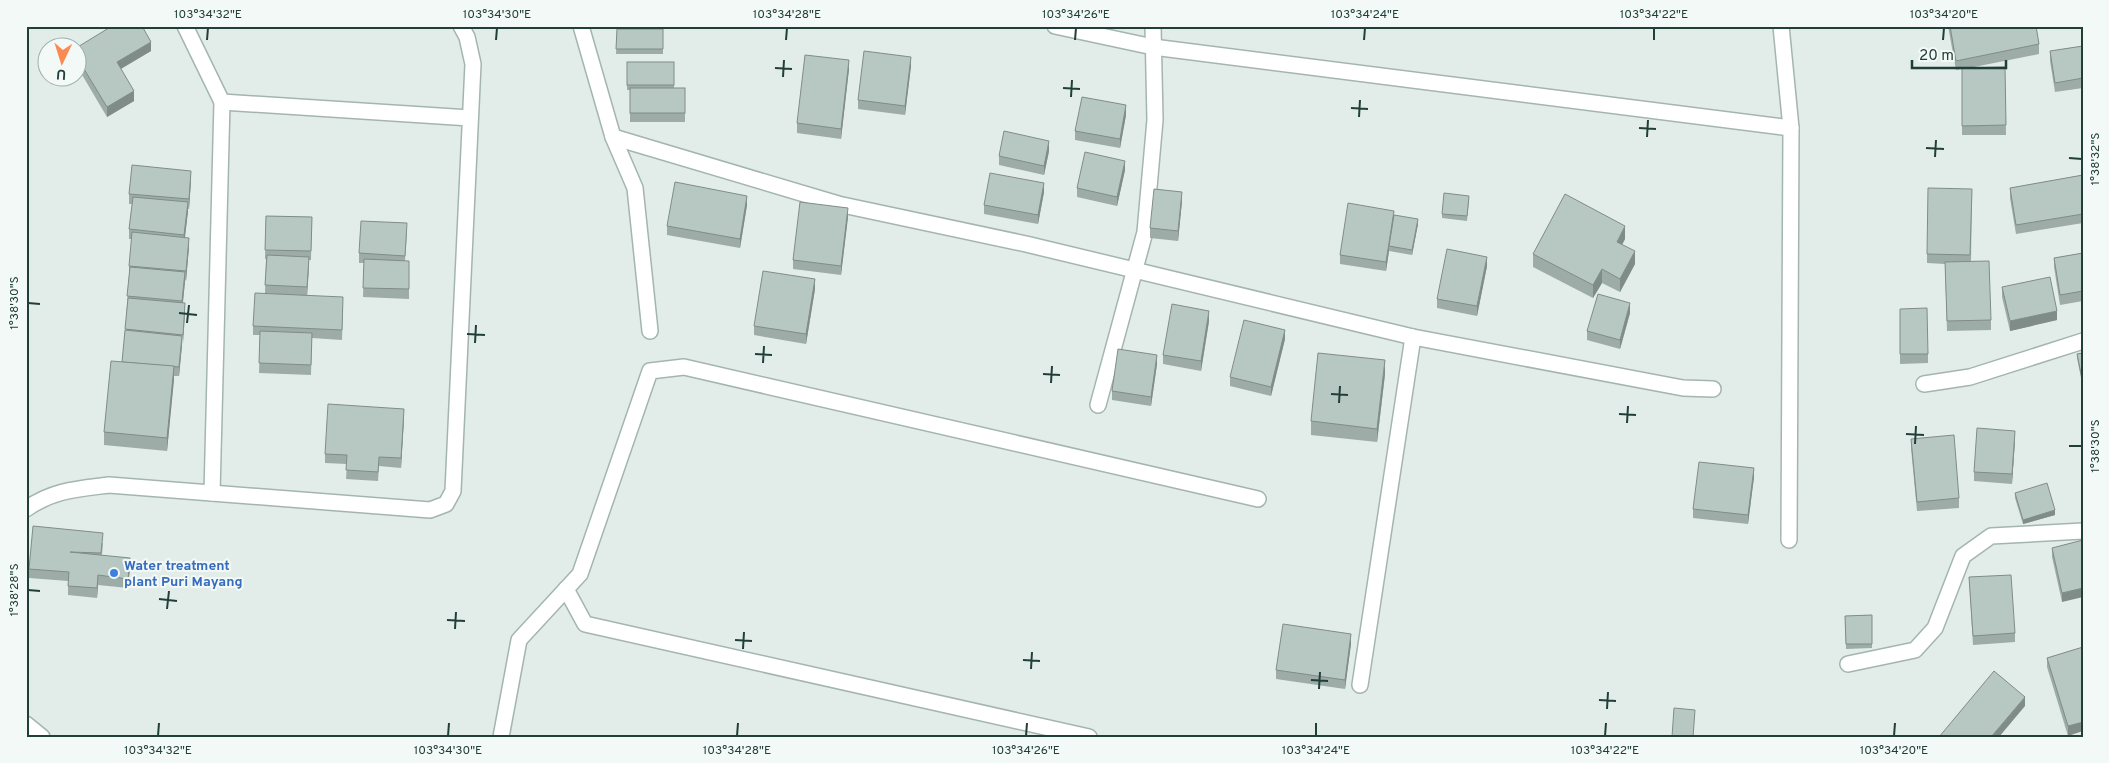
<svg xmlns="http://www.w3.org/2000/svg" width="2109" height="763" font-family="Overpass,sans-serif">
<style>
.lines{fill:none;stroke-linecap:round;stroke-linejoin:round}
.minor-casing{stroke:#a4b5b1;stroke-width:18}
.minor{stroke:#fff;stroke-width:15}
.wall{fill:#9daca7}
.shaded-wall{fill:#808c88}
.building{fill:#b7c8c2;stroke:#808c88}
.ticks{fill:none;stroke:#213f39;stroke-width:2}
.shop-dot{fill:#3f7fe0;stroke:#f2f9f6;stroke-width:2}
.labels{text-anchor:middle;stroke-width:4;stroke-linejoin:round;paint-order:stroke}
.shop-label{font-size:14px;font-weight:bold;fill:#366cbe;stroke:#f2f9f6;text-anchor:start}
.neatline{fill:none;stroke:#213f39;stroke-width:2}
.ticks-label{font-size:12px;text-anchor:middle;fill:#213f39}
</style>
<rect width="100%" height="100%" fill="#e2ede9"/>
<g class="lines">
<g class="minor-casing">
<g id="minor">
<path d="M185,26L222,102L212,493"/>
<path d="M581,26L613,137L635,188L650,331"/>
<path d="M1055,26L1153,47L1791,128"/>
<path d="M1781,26L1791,128L1789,540"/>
<path d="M222,102L470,118"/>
<path d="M613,137L838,204L1026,244L1413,337L1683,388L1713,389"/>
<path d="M1924,384L1970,377L2083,341"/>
<path d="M1098,405L1145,232L1155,120L1153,26"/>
<path d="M26,509C53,490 77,489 109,485L430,510L446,504L453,491L473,64L467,37L461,26"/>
<path d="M566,589L585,624L1089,737"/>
<path d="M1848,664L1915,650L1935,628L1963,556L1991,536L2083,531"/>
<path d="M1360,685L1413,337"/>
<path d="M26,724L42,737"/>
<path d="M501,737L519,640L580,574L650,371L684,367L1258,499"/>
</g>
</g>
<use href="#minor" class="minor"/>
</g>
<g class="wall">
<path d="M1948,26H2036L2039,44V54L1969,68L2005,67L2006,135H1962V69L1956,70Z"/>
<path d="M617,29H663V54H616Z"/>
<path d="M2083,46V88L2055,92L2050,61V51Z"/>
<path d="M78,48L151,51L121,69L134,101L107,117L78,68Z"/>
<path d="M627,62H674V88H685V122H630V90H627Z"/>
<path d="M911,66L905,115L858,109V100Z"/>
<path d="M849,69L841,139L797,133V123Z"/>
<path d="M1126,115L1120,148L1075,140V131Z"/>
<path d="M1049,151L1044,175L999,165V156Z"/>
<path d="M1125,170L1117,206L1077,197V188Z"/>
<path d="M2083,175V223L2016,234L2010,198V188Z"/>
<path d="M191,180L189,209H188L185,237L189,247L186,281L185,280L183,303L185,313L182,345L179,376H174L167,451L104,445V432L122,362L125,334L129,275V266L132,239H129V229L132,204H129V194Z"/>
<path d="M1972,189L1971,262L1991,320V330L1947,331L1945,264L1927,263V254Z"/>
<path d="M1044,192L1038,224L984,214V205Z"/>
<path d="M1182,201L1178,241L1150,238V228Z"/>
<path d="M1469,201L1467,221L1442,218V214Z"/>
<path d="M747,205L740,248L667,235V226Z"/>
<path d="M1394,215L1418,224L1412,255L1389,251L1386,271L1340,264V255Z"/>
<path d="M266,216L312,217L311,260H309L307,295L343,307L342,340L312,338L311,375L259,373L260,335H253V326L265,293L266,259H265Z"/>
<path d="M848,217L841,275L793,269V260Z"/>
<path d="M407,233L405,261H409V299L363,297L364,263H359V253Z"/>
<path d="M1625,239L1622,244L1635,264L1620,292L1602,283L1593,298L1533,267V254Z"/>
<path d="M2083,253V301L2060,305L2054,267V258Z"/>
<path d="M1487,266L1477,316L1437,308V299Z"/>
<path d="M2002,287L2057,320L2010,331L2002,297Z"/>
<path d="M815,289L806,344L754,335V326Z"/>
<path d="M1900,309L1928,354V363L1900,364Z"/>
<path d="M1630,313L1620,349L1587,340V331Z"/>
<path d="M1209,321L1201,371L1163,364V355Z"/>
<path d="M1285,339L1271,396L1230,386V377Z"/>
<path d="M2083,353V388L2077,358V354Z"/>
<path d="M1157,364L1151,406L1112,400V391Z"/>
<path d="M1385,374L1377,442L1311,435V421Z"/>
<path d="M404,418L401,468L379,466L378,481L346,479L347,464L325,463V454Z"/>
<path d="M1911,439L1959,498V508L1917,511L1911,448Z"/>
<path d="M2015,440L2012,484L1974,481V472Z"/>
<path d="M1754,477L1748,524L1693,518V509Z"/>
<path d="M2015,493L2055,515L2023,524L2015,498Z"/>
<path d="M2083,540L2062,602L2052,557V548Z"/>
<path d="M103,543L102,555L130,567L128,588L98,585L97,598L68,595V581L29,578V569Z"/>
<path d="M1969,577L2015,633V642L1973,645Z"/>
<path d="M1872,615V648L1846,649L1845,616Z"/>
<path d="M1351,644L1345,689L1276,679V670Z"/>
<path d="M2083,647L2068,736L2047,667V658Z"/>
</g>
<g class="shaded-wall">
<path d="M151,42V51L117,71V62Z"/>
<path d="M911,57V66L905,115V106Z"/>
<path d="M849,60V69L841,139V129Z"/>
<path d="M134,91V101L107,117V107Z"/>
<path d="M1126,105V115L1120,148V139Z"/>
<path d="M1049,141V151L1044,175V166Z"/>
<path d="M1125,161V170L1117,206V197Z"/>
<path d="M191,171V180L189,209V199Z"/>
<path d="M1044,183V192L1038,224V215Z"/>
<path d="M1182,192V201L1178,241V231Z"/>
<path d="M747,196V205L740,248V239Z"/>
<path d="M188,202V212L184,245V235Z"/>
<path d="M848,208V217L841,275V266Z"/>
<path d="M1394,211V220L1389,246V251L1386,271V262Z"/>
<path d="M1418,219V224L1412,255V250Z"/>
<path d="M1625,226V239L1617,255V242Z"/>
<path d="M189,238V247L186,281V271Z"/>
<path d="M1635,251V264L1620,292V279Z"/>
<path d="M309,257V266L307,297V287Z"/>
<path d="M1487,257V266L1477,316V306Z"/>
<path d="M1602,269V283L1593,298V285Z"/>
<path d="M185,272V282L182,310V301Z"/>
<path d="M815,279V289L806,344V334Z"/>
<path d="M185,303V313L183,344V335Z"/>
<path d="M1630,303V313L1620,349V340Z"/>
<path d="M1209,311V321L1201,371V361Z"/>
<path d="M2057,311V320L2010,331V321Z"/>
<path d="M1285,330V339L1271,396V387Z"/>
<path d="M182,336V345L179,376V367Z"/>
<path d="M1157,355V364L1151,406V397Z"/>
<path d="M1385,360V374L1377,442V429Z"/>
<path d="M174,366V380L167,451V438Z"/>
<path d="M404,409V418L401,468V458Z"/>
<path d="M2015,431V440L2012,484V474Z"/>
<path d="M1754,468V477L1748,524V515Z"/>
<path d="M2055,510V515L2023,524V520Z"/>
<path d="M130,558V567L128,588V579Z"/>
<path d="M98,575V585L97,598V588Z"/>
<path d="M2083,588V597L2062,602V593Z"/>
<path d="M1351,634V644L1345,689V680Z"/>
<path d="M2025,697V706L1999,737H1991Z"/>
<path d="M2083,722V731L2068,736V726Z"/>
</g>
<g class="building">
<path d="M112,26H142L151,42L117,62L134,91L107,107L78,59V48H76Z"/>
<path d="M1950,26H2036L2039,44L1956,61Z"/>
<path d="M617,29H663V49H616Z"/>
<path d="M2083,46V78L2055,83L2050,51Z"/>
<path d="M864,51L911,57L905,106L858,100Z"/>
<path d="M805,55L849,60L841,129L797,123Z"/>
<rect x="627" y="62" width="47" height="23"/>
<path d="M2005,67L2006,125L1962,126V68Z"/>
<rect x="630" y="88" width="55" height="25"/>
<path d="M1082,97L1126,105L1120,139L1075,131Z"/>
<path d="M1004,131L1049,141L1044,166L999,156Z"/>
<path d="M1085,152L1125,161L1117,197L1077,188Z"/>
<path d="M132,165L191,171L189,199L129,194Z"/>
<path d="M990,173L1044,183L1038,215L984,205Z"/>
<path d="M2083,175V214L2016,225L2010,188Z"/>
<path d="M675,182L747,196L740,239L667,226Z"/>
<path d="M1928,188L1972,189L1970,255L1927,254Z"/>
<path d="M1154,189L1182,192L1178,231L1150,228Z"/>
<path d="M1444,193L1469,196L1467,216L1442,214Z"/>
<path d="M1565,194L1625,226L1617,242L1635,251L1620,279L1602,269L1593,285L1533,254Z"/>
<path d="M133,197L188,202L184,235L129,229Z"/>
<path d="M800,202L848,208L841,266L793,260Z"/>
<path d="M1348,203L1394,211L1386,262L1340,255Z"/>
<path d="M1394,215L1418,219L1412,250L1389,246Z"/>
<path d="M266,216L312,217L311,251L265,250Z"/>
<path d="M361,221L407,223L405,256L359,253Z"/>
<path d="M132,232L189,238L186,271L129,266Z"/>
<path d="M1447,249L1487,257L1477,306L1437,299Z"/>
<path d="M2083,253V291L2060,295L2054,258Z"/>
<path d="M267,255L309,257L307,287L265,285Z"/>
<path d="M364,259L409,261V289L363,288Z"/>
<path d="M1989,261L1991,320L1947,321L1945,262Z"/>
<path d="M130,267L185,272L182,301L127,296Z"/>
<path d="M763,271L815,279L806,334L754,326Z"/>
<path d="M2050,277L2057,311L2010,321L2002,287Z"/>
<path d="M255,293L343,297L342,330L253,326Z"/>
<path d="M1598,294L1630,303L1620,340L1587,331Z"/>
<path d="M128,298L185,303L183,335L125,329Z"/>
<path d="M1172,304L1209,311L1201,361L1163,355Z"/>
<path d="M1927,308L1928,354H1900V309Z"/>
<path d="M1244,320L1285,330L1271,387L1230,377Z"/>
<path d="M125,330L182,336L179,367L122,362Z"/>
<path d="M260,331L312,333L311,365L259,363Z"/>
<path d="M1118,349L1157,355L1151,397L1112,391Z"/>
<path d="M1318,353L1385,360L1377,429L1311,421Z"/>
<path d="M2083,353V383L2077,354Z"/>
<path d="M111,361L174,366L167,438L104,432Z"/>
<path d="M328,404L404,409L401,458L379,457L378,472L346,470L347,455L325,454Z"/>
<path d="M1977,428L2015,431L2012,474L1974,472Z"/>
<path d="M1954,435L1959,498L1917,502L1911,439Z"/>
<path d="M1699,462L1754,468L1748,515L1693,509Z"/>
<path d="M2047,483L2055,510L2023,520L2015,493Z"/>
<path d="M33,526L103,533L101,553L70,552L130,558L128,579L98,575L97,588L68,586L69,572L29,569Z"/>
<path d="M2083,540V588L2062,593L2052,548Z"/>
<path d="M2011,575L2015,633L1973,636L1969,577Z"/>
<path d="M1872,615V644H1846L1845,616Z"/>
<path d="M1283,624L1351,634L1345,680L1276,670Z"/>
<path d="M2083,647V722L2068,726L2047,658Z"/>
<path d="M1994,671L2025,697L1991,737H1939Z"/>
<path d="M1674,708L1695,710L1693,737H1672Z"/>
</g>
<path class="ticks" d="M207,40L208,28M496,40L497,28M786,40L787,28M1075,40L1076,28M1364,40L1365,28M1654,40V28M1943,40L1944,28M775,68L792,69M783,77L784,60M1063,88L1080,89M1071,97L1072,80M1351,108L1368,109M1359,117L1360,100M1639,128L1656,129M1647,137L1648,120M1926,148L1944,149M1935,157L1936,140M2069,158L2082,159M28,303L40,304M179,313L197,315M187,323L189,305M467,334L485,335M475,343L476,325M755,354L772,355M763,363L764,346M1043,374L1060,375M1051,383L1052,366M1331,394L1348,395M1339,403L1340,386M1619,414L1636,415M1627,423L1628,406M1906,434L1924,435M1915,444L1916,426M2069,446H2082M28,590L40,591M159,599L177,601M167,609L169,591M447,620L465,621M455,629L456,612M735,640L752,641M743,649L744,632M1023,660L1040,661M1031,669L1032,652M1311,680L1328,681M1319,689L1320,672M1599,700L1616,701M1607,709L1608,692M158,736L159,723M448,736L449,723M737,736L738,723M1026,736L1027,723M1316,736V723M1605,736L1606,723M1894,736L1895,723"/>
<circle class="shop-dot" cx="114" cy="573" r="5"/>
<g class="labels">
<g class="shop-label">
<text x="124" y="570">Water treatment<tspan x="124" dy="16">plant Puri Mayang</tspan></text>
</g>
</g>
<rect width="2109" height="763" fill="none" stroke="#f2f9f6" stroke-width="55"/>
<g transform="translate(62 62) rotate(184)"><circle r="24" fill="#f2f9f6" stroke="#9eafaa"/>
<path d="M0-4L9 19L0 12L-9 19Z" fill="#fa8952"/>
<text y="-8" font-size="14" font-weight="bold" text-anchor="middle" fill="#213f39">U</text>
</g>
<path d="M1912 60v8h94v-8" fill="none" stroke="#213f39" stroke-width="2.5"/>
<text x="1919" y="60" font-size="15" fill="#213f39" stroke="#f2f9f6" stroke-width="4" paint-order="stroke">20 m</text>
<rect x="28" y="28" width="2054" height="708" class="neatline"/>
<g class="ticks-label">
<text x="208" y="18">103°34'32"E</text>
<text x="497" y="18">103°34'30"E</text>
<text x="787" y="18">103°34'28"E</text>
<text x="1076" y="18">103°34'26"E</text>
<text x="1365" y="18">103°34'24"E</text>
<text x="1654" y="18">103°34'22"E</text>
<text x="1944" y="18">103°34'20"E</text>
<text transform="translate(2095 159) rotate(-90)" y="4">1°38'32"S</text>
<text transform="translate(14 303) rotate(-90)" y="4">1°38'30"S</text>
<text transform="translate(2095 446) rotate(-90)" y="4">1°38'30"S</text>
<text transform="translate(14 590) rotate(-90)" y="4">1°38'28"S</text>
<text x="158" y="754">103°34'32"E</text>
<text x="448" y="754">103°34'30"E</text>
<text x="737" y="754">103°34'28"E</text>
<text x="1026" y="754">103°34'26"E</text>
<text x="1316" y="754">103°34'24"E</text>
<text x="1605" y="754">103°34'22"E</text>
<text x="1894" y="754">103°34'20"E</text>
</g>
</svg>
